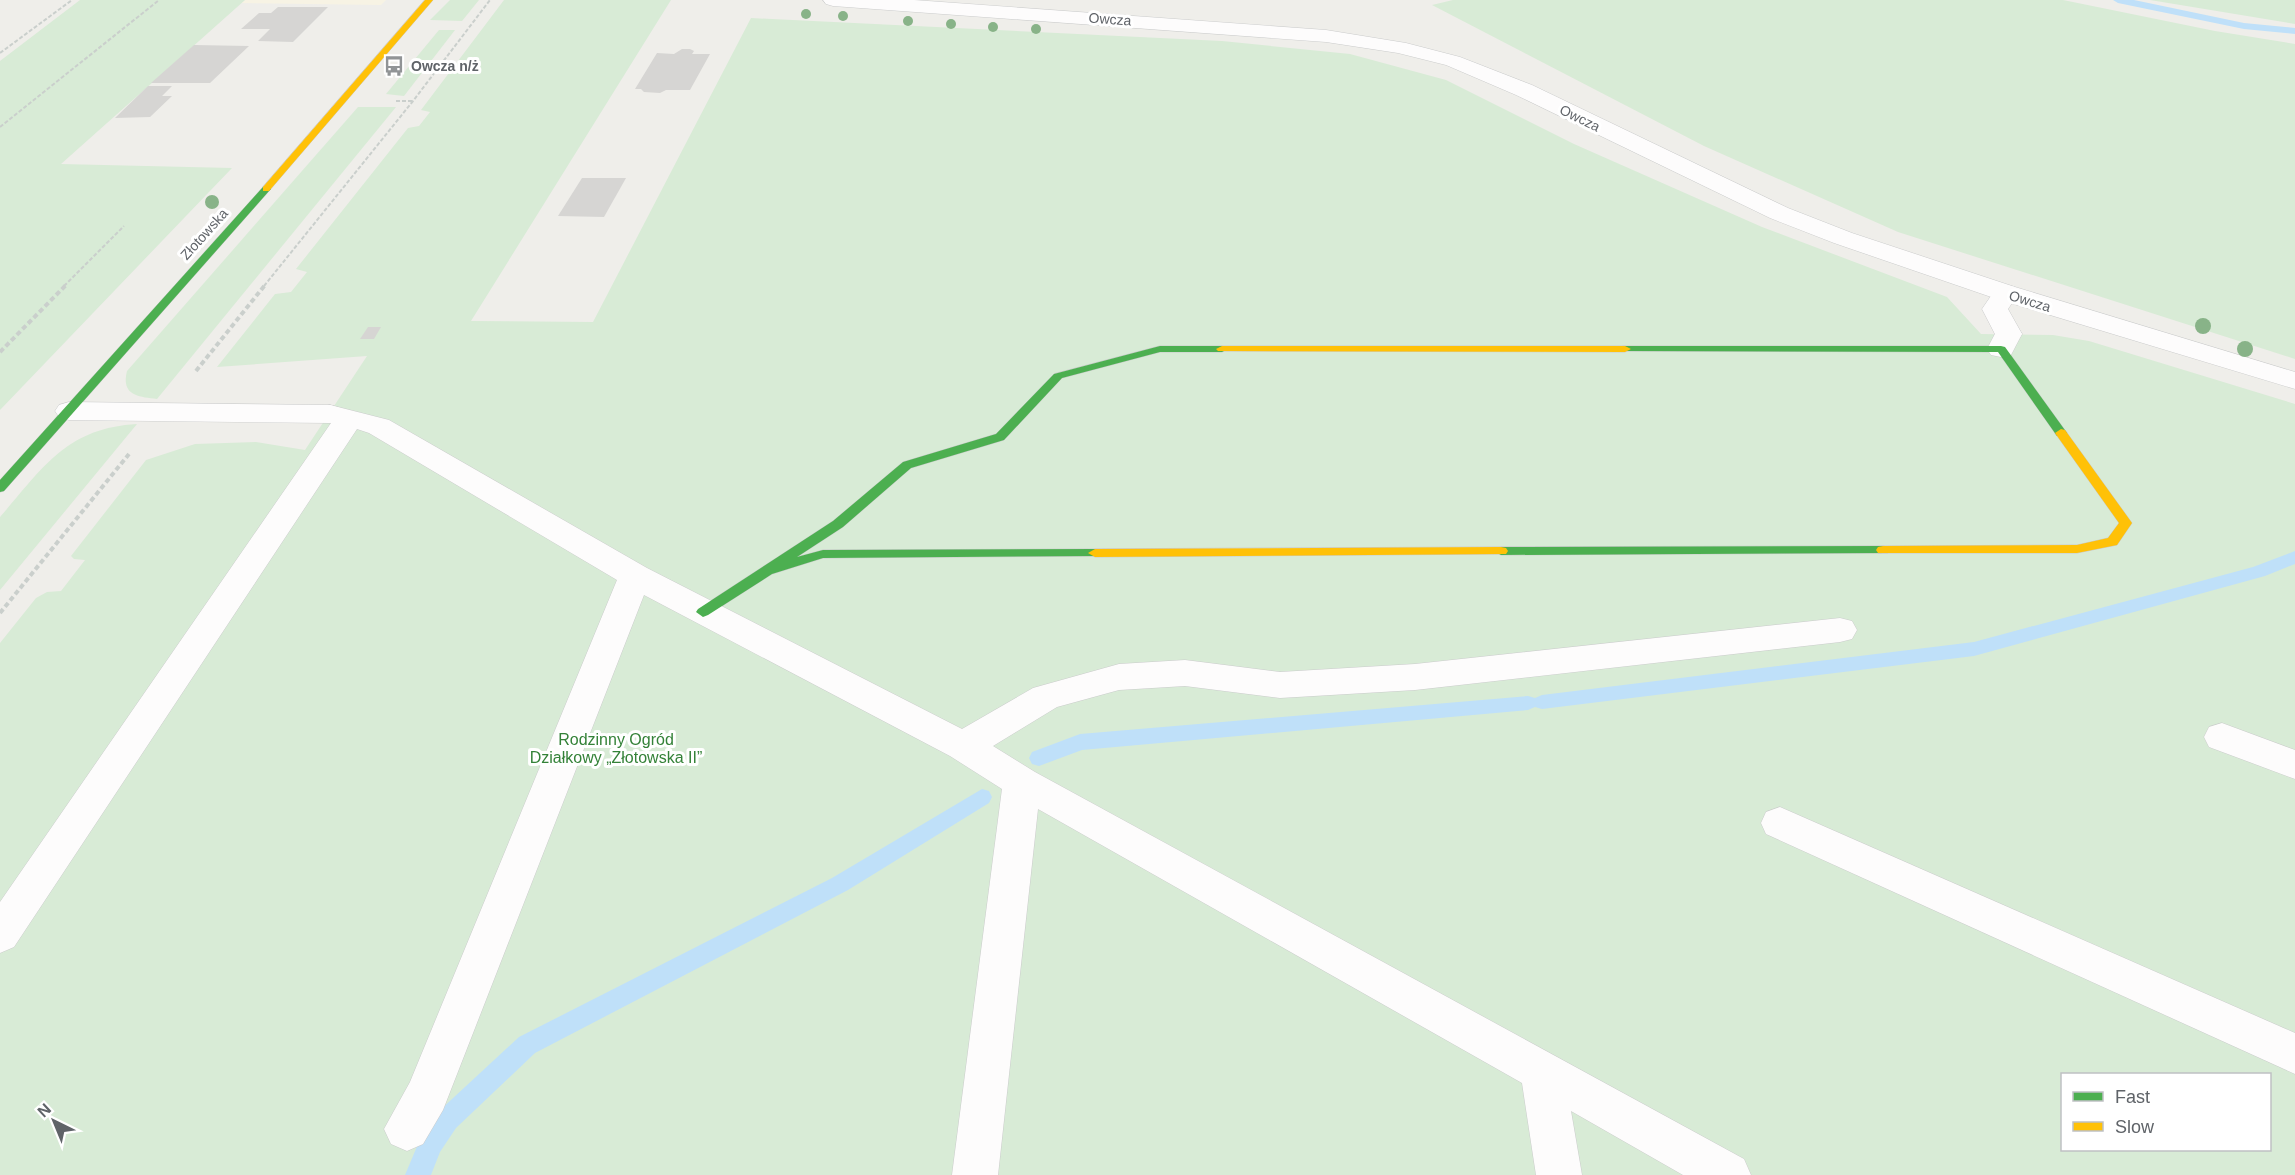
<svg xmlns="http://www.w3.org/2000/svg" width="2295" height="1175" font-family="Helvetica,sans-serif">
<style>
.commercial{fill:#f7f3e4}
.green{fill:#d8ebd6;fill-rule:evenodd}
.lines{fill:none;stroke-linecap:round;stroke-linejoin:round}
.stream{fill:#bfe0f9;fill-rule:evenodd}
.building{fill:#d6d5d3}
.lane-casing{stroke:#cbcccc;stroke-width:1}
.street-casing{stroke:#cbcccc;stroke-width:1}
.fast-casing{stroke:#cacacb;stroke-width:1}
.slow-casing{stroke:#cacacb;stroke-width:1}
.path-far1{stroke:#cacfcc;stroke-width:2;stroke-dasharray:4 2;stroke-linecap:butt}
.path{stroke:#cacfcc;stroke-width:4;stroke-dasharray:5 3;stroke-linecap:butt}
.lane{fill:#fdfcfc;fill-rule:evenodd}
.street{fill:#fdfcfc;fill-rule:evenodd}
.fast{fill:#4caf50;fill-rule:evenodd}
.slow{fill:#ffc107;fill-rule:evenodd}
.tree{fill:#88b388}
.labels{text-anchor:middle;stroke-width:6;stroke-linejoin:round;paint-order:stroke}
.far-street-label{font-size:14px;fill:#5f6368;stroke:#fff}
.far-poi-label{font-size:14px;font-weight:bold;fill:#5f6368;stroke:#fff;text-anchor:start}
.park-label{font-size:16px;fill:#348238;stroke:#fff}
</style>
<rect width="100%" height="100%" fill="#efeeea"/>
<path class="commercial" d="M245,0H386L381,5L241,3Z"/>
<g class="green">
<path d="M80,0H245L61,164L232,168L0,410V61Z"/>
<path d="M450,0H479L462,21L430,20Z"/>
<path d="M504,0H671L471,321L593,322L751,18L1222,41L1350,54L1446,80L1574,144L1762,227L1947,297L1981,334L2053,335L2089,341L2295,404V1175H0V643L36,598L47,592L61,591L85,560L74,559L71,556L146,460L195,444L256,442L305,450L367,356L217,367L275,294L291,292L307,272L296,269L408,128L419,126L430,112L421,110ZM2062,1074H2270V1150H2062Z"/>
<path d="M1453,0H2063L2215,31L2295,44V359L1898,232L1704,146L1432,5Z"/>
<path d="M2150,0H2295V24Z"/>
<path d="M439,30H455L404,96L386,94Z"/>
<path d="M358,107H396L157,399C137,397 121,395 127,371Z"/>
<path d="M137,424L0,590V517C43,468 66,428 137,424Z"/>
</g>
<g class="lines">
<g class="stream">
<path d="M2113,0H2134L2244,23L2295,28V34L2244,29L2118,3Z"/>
<path d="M2295,551V564L2265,576L1974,656L1542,709L1535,707L1528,710L1082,750L1039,766L1032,764L1029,758L1032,752L1080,734L1528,696L1535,698L1542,695L1974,642L2253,567Z"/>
<path d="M982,789L989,791L992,797L989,803L848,890L535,1053L456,1128L440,1152L431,1175H405L421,1137L438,1112L519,1037L832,878Z"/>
</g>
</g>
<g class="building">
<path d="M278,7H328L293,42L258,41L270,29H241L259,13H271Z"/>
<path d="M194,45L249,46L210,83H151Z"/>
<path d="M682,49H690L694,51L692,54H710L690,90H666L660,93L644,92L641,89H635L657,53L674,54Z"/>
<path d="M148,86H172L162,96H172L150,117L115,118Z"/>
<path d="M582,178H626L604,217L558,216Z"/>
<path d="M368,327H381L374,339H360Z"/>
</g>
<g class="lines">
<g class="lane-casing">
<g id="lane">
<path d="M2006,285L2015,287L2019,293L2008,309L2022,334L2018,340L2008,342L1998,340L1982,309L1997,287Z"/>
<path d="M69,402L330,405L340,408L345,414L340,420L330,423L69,420L59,417L55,411L59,405Z"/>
</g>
</g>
<g class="street-casing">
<g id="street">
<path d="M823,0H914L1326,30L1406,43L1460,57L1532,85L1788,208L1852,233L2015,287L2295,372V389L1997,299L1834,243L1770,218L1516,95L1446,65L1398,53L1326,42L833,6L826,4Z"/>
<path d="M2008,326L2018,328L2022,334L2011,355L2001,357L1991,355L1987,349L1998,328Z"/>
<path d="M330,405L389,420L647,568L962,729L1033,688L1119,664L1185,660L1280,672L1415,664L1840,618L1852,621L1857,630L1852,639L1840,642L1415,690L1280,698L1185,686L1119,690L1057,707L993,746L1035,772L1744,1159L1751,1175H1683L1571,1111L1582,1175H1536L1522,1083L1038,809L998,1175H952L1002,789L950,756L644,595L443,1110L423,1144L407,1151L391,1144L384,1129L410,1082L617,580L369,433L357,429L14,947L0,953V902L331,423L320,420L315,414L320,408Z"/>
<path d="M2222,723L2295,750V779L2209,747L2204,737L2209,727Z"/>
<path d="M1780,807L2295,1033V1074L1766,834L1761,823L1766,812Z"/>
</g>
</g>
<g class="fast-casing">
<g id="fast">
<path d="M266,186L271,189L269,191L4,491L0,492V480L263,187Z"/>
<path d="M1160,346H1222L1228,349L1222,352H1160L1062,378L1004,440L911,468L843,527L797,557L823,550L1095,549L1102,553L1100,556L823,558L772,574L708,615L703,617L696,612L698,609L833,521L903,462L996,434L1054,374Z"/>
<path d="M1625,346H2001L2005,347L2067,433L2065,436H2057L1998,352L1621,351V347Z"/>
<path d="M1883,546L1888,547L1890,550L1888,553L1501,555L1494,551L1501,547Z"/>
</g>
</g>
<g class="slow-casing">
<g id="slow">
<path d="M425,0H433L269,191H263V187Z"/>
<path d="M1222,346H1625L1631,349L1625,352L1218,351L1216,349Z"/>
<path d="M2061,429L2065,430L2132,523L2117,545L2077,553H1878L1876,550L1878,547L1883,546L2077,545L2108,538L2119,523L2055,433Z"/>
<path d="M1501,547L1506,548L1508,551L1506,554L1095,557L1088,553L1095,549Z"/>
</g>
</g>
<g class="path-far1">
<path d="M0,53L72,0"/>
<path d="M396,101H412"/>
<path d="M0,127L159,0"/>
<path d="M64,286L124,226"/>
<path d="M264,286L413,101L490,0"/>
</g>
<g class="path">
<path d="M0,352L66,285"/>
<path d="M196,371L265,285"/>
<path d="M0,613L129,454"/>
</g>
<use href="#lane" class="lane"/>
<use href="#street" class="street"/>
<use href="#fast" class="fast"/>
<use href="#slow" class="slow"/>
</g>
<g class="tree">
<circle cx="806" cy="14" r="5"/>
<circle cx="843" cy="16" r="5"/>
<circle cx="908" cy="21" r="5"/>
<circle cx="951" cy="24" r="5"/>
<circle cx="993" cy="27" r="5"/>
<circle cx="1036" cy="29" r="5"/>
<circle cx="212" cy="202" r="7"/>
<circle cx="2203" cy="326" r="8"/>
<circle cx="2245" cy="349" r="8"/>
</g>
<defs>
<g id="bus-bare" transform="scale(1.62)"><path d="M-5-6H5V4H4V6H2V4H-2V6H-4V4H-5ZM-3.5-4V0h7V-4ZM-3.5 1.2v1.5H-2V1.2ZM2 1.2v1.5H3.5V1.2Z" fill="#919496" stroke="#fff" stroke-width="2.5" paint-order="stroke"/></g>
</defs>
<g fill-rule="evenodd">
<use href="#bus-bare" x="394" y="66"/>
</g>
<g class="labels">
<g class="far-street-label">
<text transform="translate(1110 19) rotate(4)" y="5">Owcza</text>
<text transform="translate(1580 118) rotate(26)" y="5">Owcza</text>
<text transform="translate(204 234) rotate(-48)" y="5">Złotowska</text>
<text transform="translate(2030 301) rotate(17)" y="5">Owcza</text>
</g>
<g class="far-poi-label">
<text x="411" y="71">Owcza n/ż</text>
</g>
<g class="park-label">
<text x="616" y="745">Rodzinny Ogród<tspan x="616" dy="18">Działkowy „Złotowska II”</tspan></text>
</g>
</g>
<rect x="2061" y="1073" width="210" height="78" fill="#ffffff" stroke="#bfc1c3" stroke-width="1.5"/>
<rect x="2073" y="1092" width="30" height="9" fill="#4caf50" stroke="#bfc1c3" stroke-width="1.5"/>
<text x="2115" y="1103" font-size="18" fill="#5f6368">Fast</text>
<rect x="2073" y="1122" width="30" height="9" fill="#ffc107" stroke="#bfc1c3" stroke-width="1.5"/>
<text x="2115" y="1133" font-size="18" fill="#5f6368">Slow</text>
<g transform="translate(54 1121) rotate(317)" stroke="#ffffff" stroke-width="4.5" paint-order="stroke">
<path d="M0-4.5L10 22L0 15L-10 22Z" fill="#5f6368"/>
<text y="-9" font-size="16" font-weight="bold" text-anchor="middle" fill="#5f6368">N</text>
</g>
</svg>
